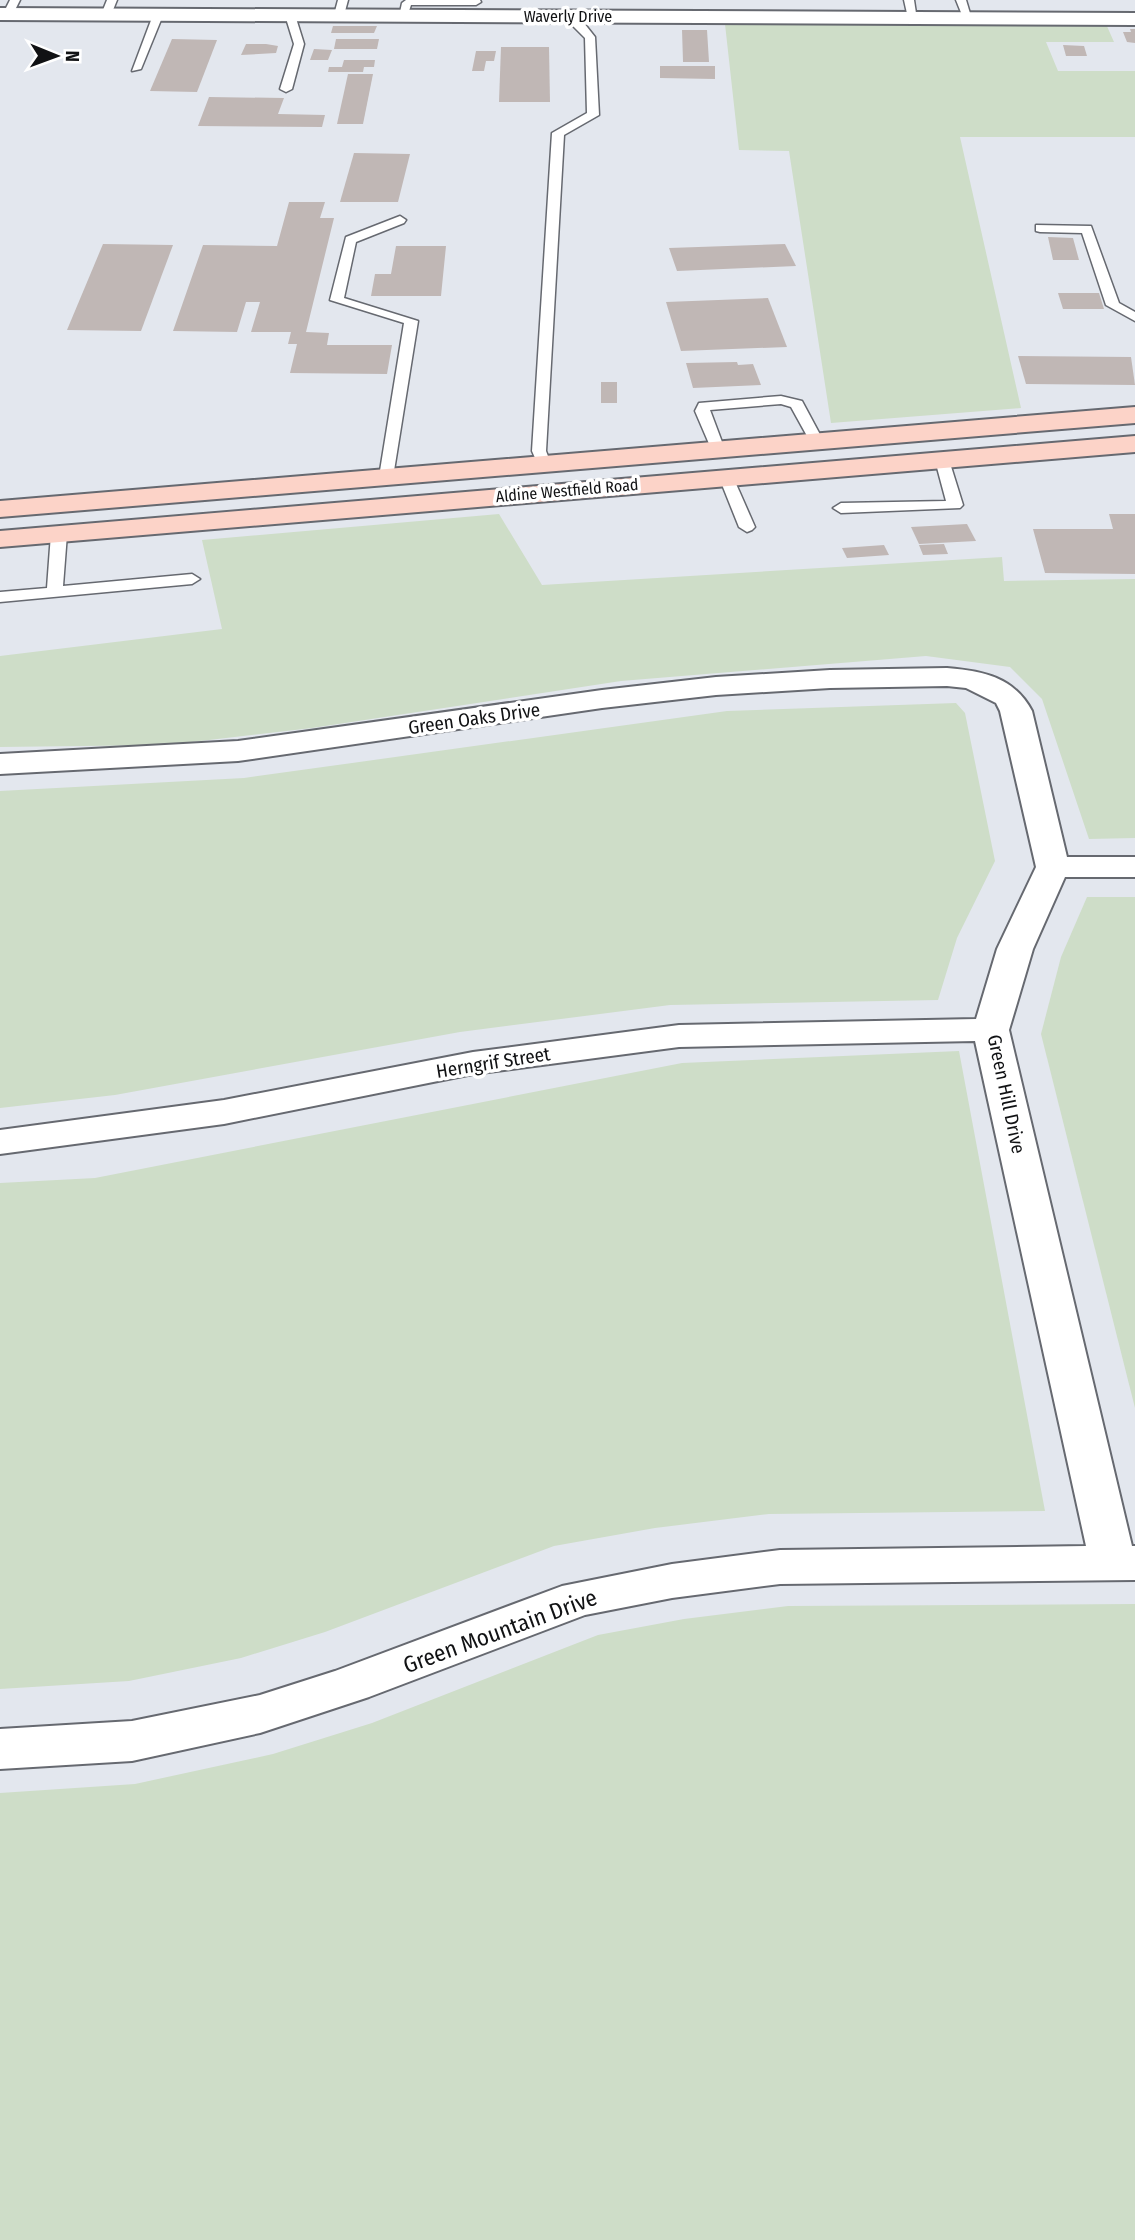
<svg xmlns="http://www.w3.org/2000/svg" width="1135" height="2240" font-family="'Fira Sans Condensed',sans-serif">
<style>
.green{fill:#ceddc8}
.building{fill:#c0b7b5}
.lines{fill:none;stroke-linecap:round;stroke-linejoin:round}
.service-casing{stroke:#666970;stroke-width:3}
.minor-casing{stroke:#666970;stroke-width:4}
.tertiary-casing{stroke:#666970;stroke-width:4}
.secondary-casing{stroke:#666970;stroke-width:4}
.service{fill:#fff;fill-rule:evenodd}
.minor{fill:#fff;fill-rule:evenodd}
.tertiary{fill:#fff;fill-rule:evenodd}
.secondary{fill:#fcd3c8;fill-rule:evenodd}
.labels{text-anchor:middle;stroke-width:7;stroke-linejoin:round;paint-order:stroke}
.far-street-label{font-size:16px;fill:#111214;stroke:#fff}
.street-label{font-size:19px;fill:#111214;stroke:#fff}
.near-street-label{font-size:23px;fill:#111214;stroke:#fff}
</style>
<rect width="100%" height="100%" fill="#e3e7ee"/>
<g class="green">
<path d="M725,24H1106L1114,42H1046L1058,71H1135V137H960L1021,408L831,423L789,151L739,150Z"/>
<path d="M499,514L542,585L1002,557L1004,581L1135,579V838L1089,839L1042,699L1010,667L926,656L621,681L312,728L166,745L0,747V656L222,629L202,540Z"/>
<path d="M956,703L965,713L995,861L957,938L938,1000L670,1005L460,1032L115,1095L0,1108V791L244,778L727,711Z"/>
<path d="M1087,897H1135V1408L1041,1034L1061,957Z"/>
<path d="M959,1051L1045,1511L769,1514L655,1528L554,1546L325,1632L241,1658L129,1681L0,1689V1183L95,1178L682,1063Z"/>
<path d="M1135,1604V2240H0V1793L135,1784L273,1754L372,1723L598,1635L684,1619L788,1606Z"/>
</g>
<g class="building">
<path d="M333,26H377L374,33H331Z"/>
<path d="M1130,29H1135V43L1127,42L1123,32H1131Z"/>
<path d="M682,30H707L709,62H683Z"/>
<path d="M172,39L217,40L197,92L150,91Z"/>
<path d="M336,39H379L377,49H334Z"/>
<path d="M246,44H266L278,46L276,53L241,55Z"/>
<path d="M1063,45L1084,46L1087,56H1066Z"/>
<path d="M501,47H549L550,102H499Z"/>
<path d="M314,49L332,50L328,60H310Z"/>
<path d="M476,51H496L494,61H486L484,71H472Z"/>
<path d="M344,60H375L374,67H364L363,72H328L329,67H342Z"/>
<path d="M660,66H715V79L660,78Z"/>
<path d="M348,74H373L363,124H337Z"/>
<path d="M209,97L284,98L278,114L325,115L322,127L198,126Z"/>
<path d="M354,153L410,154L398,202H340Z"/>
<path d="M289,202H325L320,218H334L306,332L329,333L327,345H392L387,374L290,373L297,344H288L291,332H251L260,302H246L237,332L173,331L203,245L277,246Z"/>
<path d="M1048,237L1073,238L1079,260H1053Z"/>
<path d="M103,244L173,245L141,331L67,330Z"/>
<path d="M785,244L796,266L677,271L669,248Z"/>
<path d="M396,246H446L441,296H371L375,274H391Z"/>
<path d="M1058,293H1099L1104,309H1063Z"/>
<path d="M768,298L787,347L681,351L666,302Z"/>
<path d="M1018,356L1131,357L1135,385L1026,384Z"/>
<path d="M737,362L738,365L753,364L761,385L693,388L686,363Z"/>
<rect x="601" y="382" width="16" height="21"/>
<path d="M1109,514H1135V574L1045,573L1033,529H1113Z"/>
<path d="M967,524L976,541L919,544L911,527Z"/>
<path d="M944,544L948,554L923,555L919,545Z"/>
<path d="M884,545L889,555L847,558L842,548Z"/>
</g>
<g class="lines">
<g class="service-casing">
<g id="service">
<path d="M10,0H20L12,16L8,17L3,14Z"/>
<path d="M107,0H117L111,15L106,18L101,15Z"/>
<path d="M338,0H348L344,15L339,18L334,15Z"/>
<path d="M406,0H480L481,2L476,5H411L407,17H399L402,3Z"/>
<path d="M904,0H914L917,20L908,18Z"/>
<path d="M956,0H966L972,20H964Z"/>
<path d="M158,12L163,15L141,69L132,71L153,15Z"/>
<path d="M290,12L295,15L304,44L292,89L286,92L280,89L294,44L285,15Z"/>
<path d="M576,13L595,37L599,115L564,135L546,451L551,464L544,468L539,467L532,451L552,133L587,113L585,38L572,25L571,16Z"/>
<path d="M400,216L406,220L404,223L356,242L344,298L418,321L393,477L386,481L379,477L404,323L330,300L346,237Z"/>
<path d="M1036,225L1091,226L1119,303L1135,312V321L1106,305L1082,233L1040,232L1036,231Z"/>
<path d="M781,396L802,401L824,442L822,445H812L791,407L781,404L710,410L725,450L718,454L713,453L695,411L699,403Z"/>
<path d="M942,456L949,460L963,505L960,508L841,513L833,508L841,503L946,501L935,460Z"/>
<path d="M726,473L733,477L755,527L752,530L747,532L739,527L719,477Z"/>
<path d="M59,529L67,534L63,586L192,574L200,579L192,584L0,602V592L47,588L51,534Z"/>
</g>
</g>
<g class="minor-casing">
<path id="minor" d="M947,668C983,671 1014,677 1032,711L1067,857H1135V877H1065L1033,949L1009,1030L1132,1546H1135V1580L780,1584L672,1598L585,1615L369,1697L260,1733L132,1761L0,1769V1729L132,1721L260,1695L335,1671L562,1586L672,1564L780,1550L1086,1546L975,1041L679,1047L473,1074L224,1124L0,1154V1130L224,1100L473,1052L679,1025L976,1019L997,949L1036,867L1000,711L996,703L966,688L947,686L830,688L716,695L602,708L238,761L0,774V754L238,741L602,690L716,677L830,670Z"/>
</g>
<g class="tertiary-casing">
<path id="tertiary" d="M0,8L1135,13V25L0,20Z"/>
</g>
<g class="secondary-casing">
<g id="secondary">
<path d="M1135,407V423L0,517V501Z"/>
<path d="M1135,436V452L0,547V531Z"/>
</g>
</g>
<use href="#service" class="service"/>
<use href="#minor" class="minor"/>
<use href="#tertiary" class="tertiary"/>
<use href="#secondary" class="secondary"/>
</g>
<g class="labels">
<g class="far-street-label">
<text x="568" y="22">Waverly Drive</text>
<text transform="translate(567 490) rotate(-5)" y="6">Aldine Westfield Road</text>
</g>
<g class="street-label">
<text transform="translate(474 718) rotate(-8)" y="7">Green Oaks Drive</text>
<text transform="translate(493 1062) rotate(-9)" y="7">Herngrif Street</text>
<text transform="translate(1007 1094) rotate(78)" y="7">Green Hill Drive</text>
</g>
<g class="near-street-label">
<text transform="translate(500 1631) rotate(-20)" y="8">Green Mountain Drive</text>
</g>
</g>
<g transform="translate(56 56) rotate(91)" stroke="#ffffff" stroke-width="5" paint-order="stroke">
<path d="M0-5L12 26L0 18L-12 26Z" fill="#111214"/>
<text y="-10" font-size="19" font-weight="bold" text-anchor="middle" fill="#111214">N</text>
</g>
</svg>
